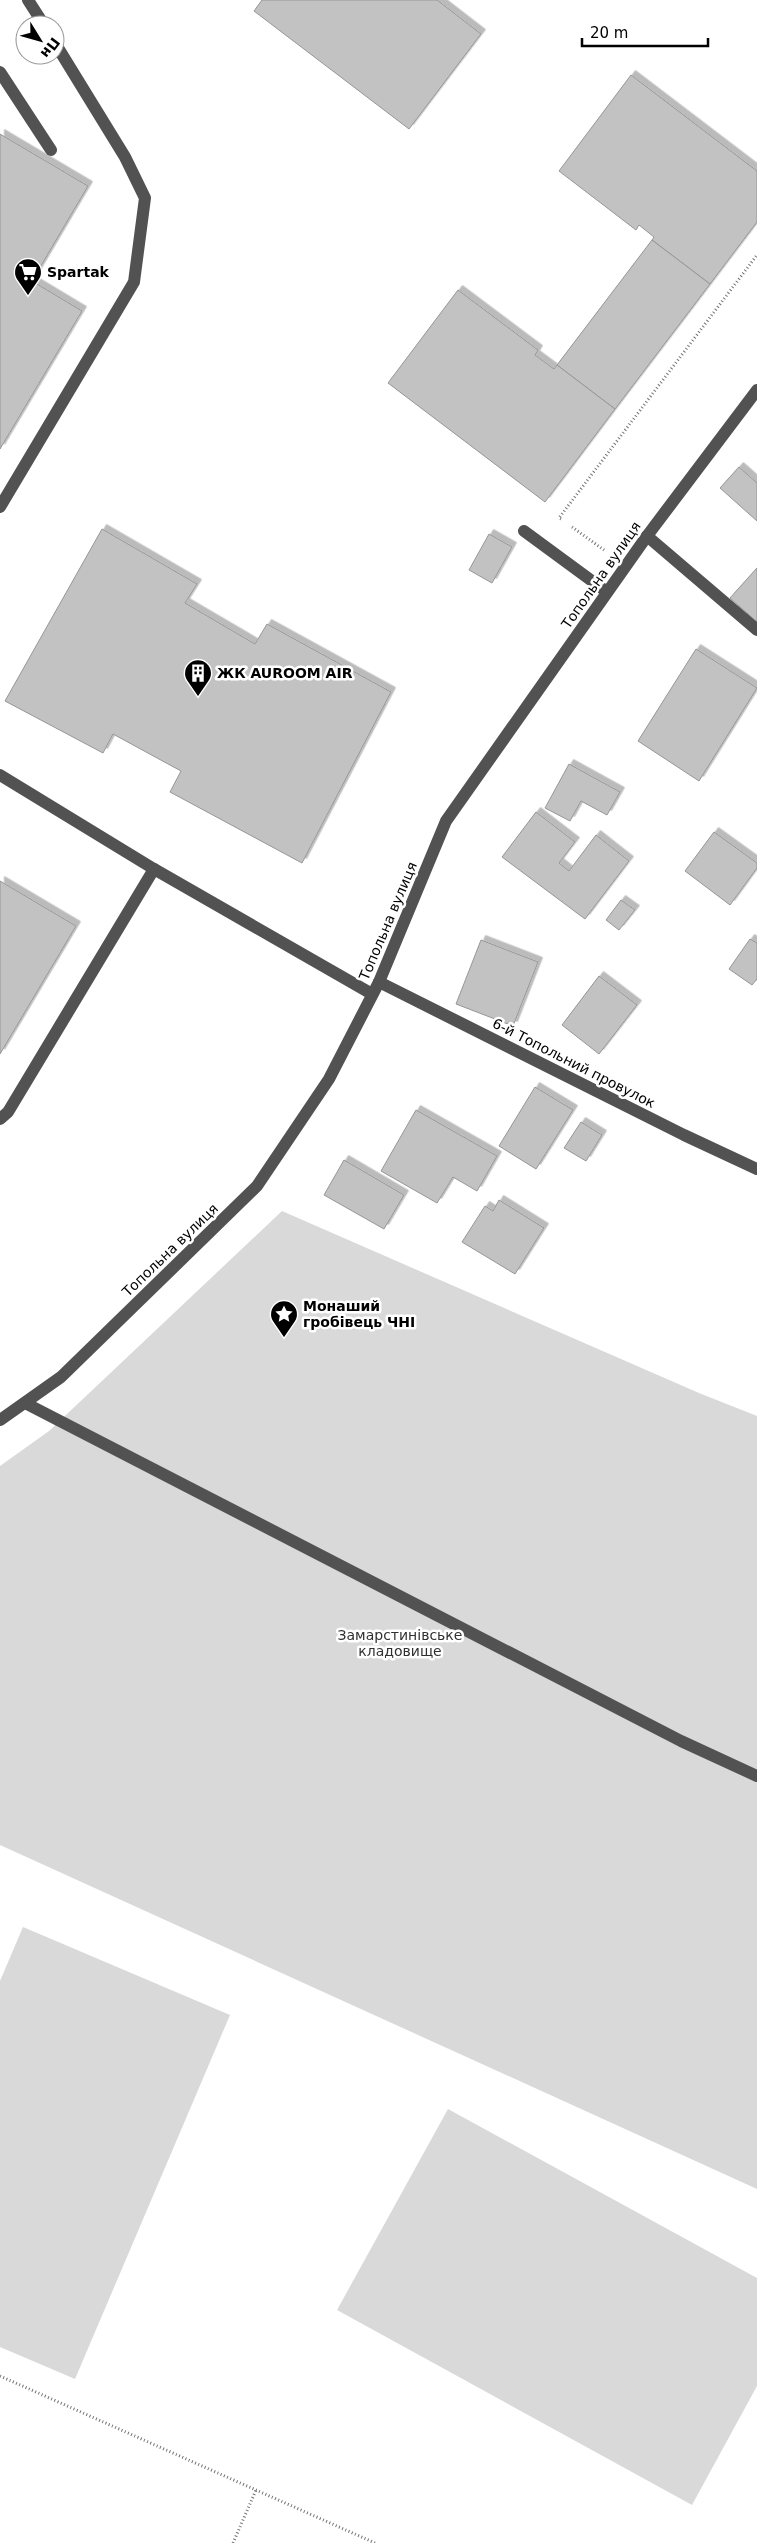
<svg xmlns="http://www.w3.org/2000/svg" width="757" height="2543" font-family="'DejaVu Sans',sans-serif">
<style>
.green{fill:#d9d9d9}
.building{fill:#c2c2c2;stroke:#969696;filter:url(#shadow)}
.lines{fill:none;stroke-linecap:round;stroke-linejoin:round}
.path{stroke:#747474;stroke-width:3;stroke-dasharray:1 2.5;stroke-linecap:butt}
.minor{stroke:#525252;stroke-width:12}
.labels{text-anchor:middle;stroke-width:5;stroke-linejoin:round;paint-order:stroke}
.poi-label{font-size:14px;font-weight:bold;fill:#000;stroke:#fff;text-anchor:start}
.street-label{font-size:14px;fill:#000;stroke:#fff}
.park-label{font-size:14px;fill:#303030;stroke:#fff}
</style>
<defs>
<filter id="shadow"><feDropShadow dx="4.5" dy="-4.5" stdDeviation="0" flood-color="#0004"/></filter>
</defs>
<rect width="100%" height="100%" fill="#fff"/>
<g class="green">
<path d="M282,1211L699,1393L757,1416V2189L0,1845V1466L49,1431Z"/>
<path d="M23,1927L230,2015L75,2379L0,2347V1981Z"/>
<path d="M448,2109L757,2278V2386L692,2505L337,2310Z"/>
</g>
<g class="building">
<path d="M262,0H437L481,34L409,129L254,11Z"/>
<path d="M631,75L757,171V222L710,284L652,240L654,237L639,225L636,230L559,171Z"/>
<path d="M0,134L88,186L32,281L82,311L0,449Z"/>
<path d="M652,240L710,284L615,409L557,365Z"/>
<path d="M458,290L538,350L535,355L554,369L557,365L615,409L545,502L388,383Z"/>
<path d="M739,467L757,483V521L720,488Z"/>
<path d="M102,529L197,584L185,603L255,644L267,624L391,692L302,863L170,792L181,771L113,734L103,753L5,701Z"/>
<path d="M489,534L512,547L492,583L469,570Z"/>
<path d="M757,568V622L730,598Z"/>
<path d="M696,649L757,688L699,781L638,741Z"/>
<path d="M569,764L620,792L607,815L581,801L570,821L545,808Z"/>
<path d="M536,812L575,842L559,863L569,871L596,835L629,861L585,919L502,857Z"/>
<path d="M714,832L757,863V868L730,905L685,871Z"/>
<path d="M0,881L76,926L0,1054Z"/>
<path d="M621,900L635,910L619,930L606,920Z"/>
<path d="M750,939L757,943V979L752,985L729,969Z"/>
<path d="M481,940L538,962L513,1026L456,1004Z"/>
<path d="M599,976L637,1005L599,1054L562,1025Z"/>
<path d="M535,1087L573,1110L536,1169L499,1146Z"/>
<path d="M416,1110L497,1156L477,1191L453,1177L437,1203L381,1171Z"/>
<path d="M581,1122L602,1135L586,1161L564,1148Z"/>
<path d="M344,1160L404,1195L384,1229L324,1195Z"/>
<path d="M499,1200L544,1228L515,1274L462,1242L485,1206L493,1211Z"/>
</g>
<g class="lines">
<g class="path">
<path d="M561,519L559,518L757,255"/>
<path d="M572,527L604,550"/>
<path d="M0,2376L375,2543"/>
<path d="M233,2543L256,2490"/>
</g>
<g class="minor">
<path d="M28,0L44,25"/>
<path d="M0,72L51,150"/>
<path d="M0,507L134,282L145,198L125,157L55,43"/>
<path d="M524,531L607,592"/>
<path d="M647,536L757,630"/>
<path d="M0,775L154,869L372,994"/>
<path d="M379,982L684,1135L757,1169"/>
<path d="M0,1119L8,1112L154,869"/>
<path d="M25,1403L681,1741L757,1776"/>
<path d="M0,1420L61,1377L257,1186L329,1079L379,982L446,821L647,536L757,390"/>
</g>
</g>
<defs>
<g id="supermarket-pin" transform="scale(1.4375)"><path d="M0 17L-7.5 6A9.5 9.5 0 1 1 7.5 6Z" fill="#000" stroke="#fff"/><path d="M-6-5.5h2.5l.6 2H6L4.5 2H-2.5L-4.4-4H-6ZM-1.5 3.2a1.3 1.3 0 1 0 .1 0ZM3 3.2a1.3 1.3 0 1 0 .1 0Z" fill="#fff"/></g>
<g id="building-pin" transform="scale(1.4375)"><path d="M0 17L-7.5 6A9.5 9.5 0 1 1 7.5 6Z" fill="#000" stroke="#fff"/><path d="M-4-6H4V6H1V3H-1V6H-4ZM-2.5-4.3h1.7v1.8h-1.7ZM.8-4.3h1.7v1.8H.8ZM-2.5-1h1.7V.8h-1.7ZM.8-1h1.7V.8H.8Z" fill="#fff"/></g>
<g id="sight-pin" transform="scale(1.4375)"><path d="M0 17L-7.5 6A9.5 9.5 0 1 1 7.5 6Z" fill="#000" stroke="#fff"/><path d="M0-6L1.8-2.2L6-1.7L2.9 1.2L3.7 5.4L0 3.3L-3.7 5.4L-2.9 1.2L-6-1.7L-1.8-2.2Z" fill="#fff"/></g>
</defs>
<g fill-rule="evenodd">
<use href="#supermarket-pin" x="28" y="272"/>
<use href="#building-pin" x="198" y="673"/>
<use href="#sight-pin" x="284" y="1314"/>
</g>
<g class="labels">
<g class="poi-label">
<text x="47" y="277">Spartak</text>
<text x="217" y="678">ЖК AUROOM AIR</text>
<text x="303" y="1311">Монаший<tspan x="303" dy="16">гробівець ЧНІ</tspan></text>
</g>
<g class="street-label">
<text transform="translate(601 575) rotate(-55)" y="5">Топольна вулиця</text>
<text transform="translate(388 921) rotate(-67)" y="5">Топольна вулиця</text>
<text transform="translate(574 1063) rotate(27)" y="5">6-й Топольний провулок</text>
<text transform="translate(170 1250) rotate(-44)" y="5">Топольна вулиця</text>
</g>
<g class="park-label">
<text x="400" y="1640">Замарстинівське<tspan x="400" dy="16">кладовище</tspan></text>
</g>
</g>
<g transform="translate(40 40) rotate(127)"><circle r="24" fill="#ffffff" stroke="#999999"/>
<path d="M0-4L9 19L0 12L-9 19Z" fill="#000000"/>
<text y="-8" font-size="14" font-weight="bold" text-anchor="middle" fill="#000000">Пн</text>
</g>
<path d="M582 38v8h126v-8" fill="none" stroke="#000000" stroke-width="2.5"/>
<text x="590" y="38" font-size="15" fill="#000000" stroke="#ffffff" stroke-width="4" paint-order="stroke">20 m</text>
</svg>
